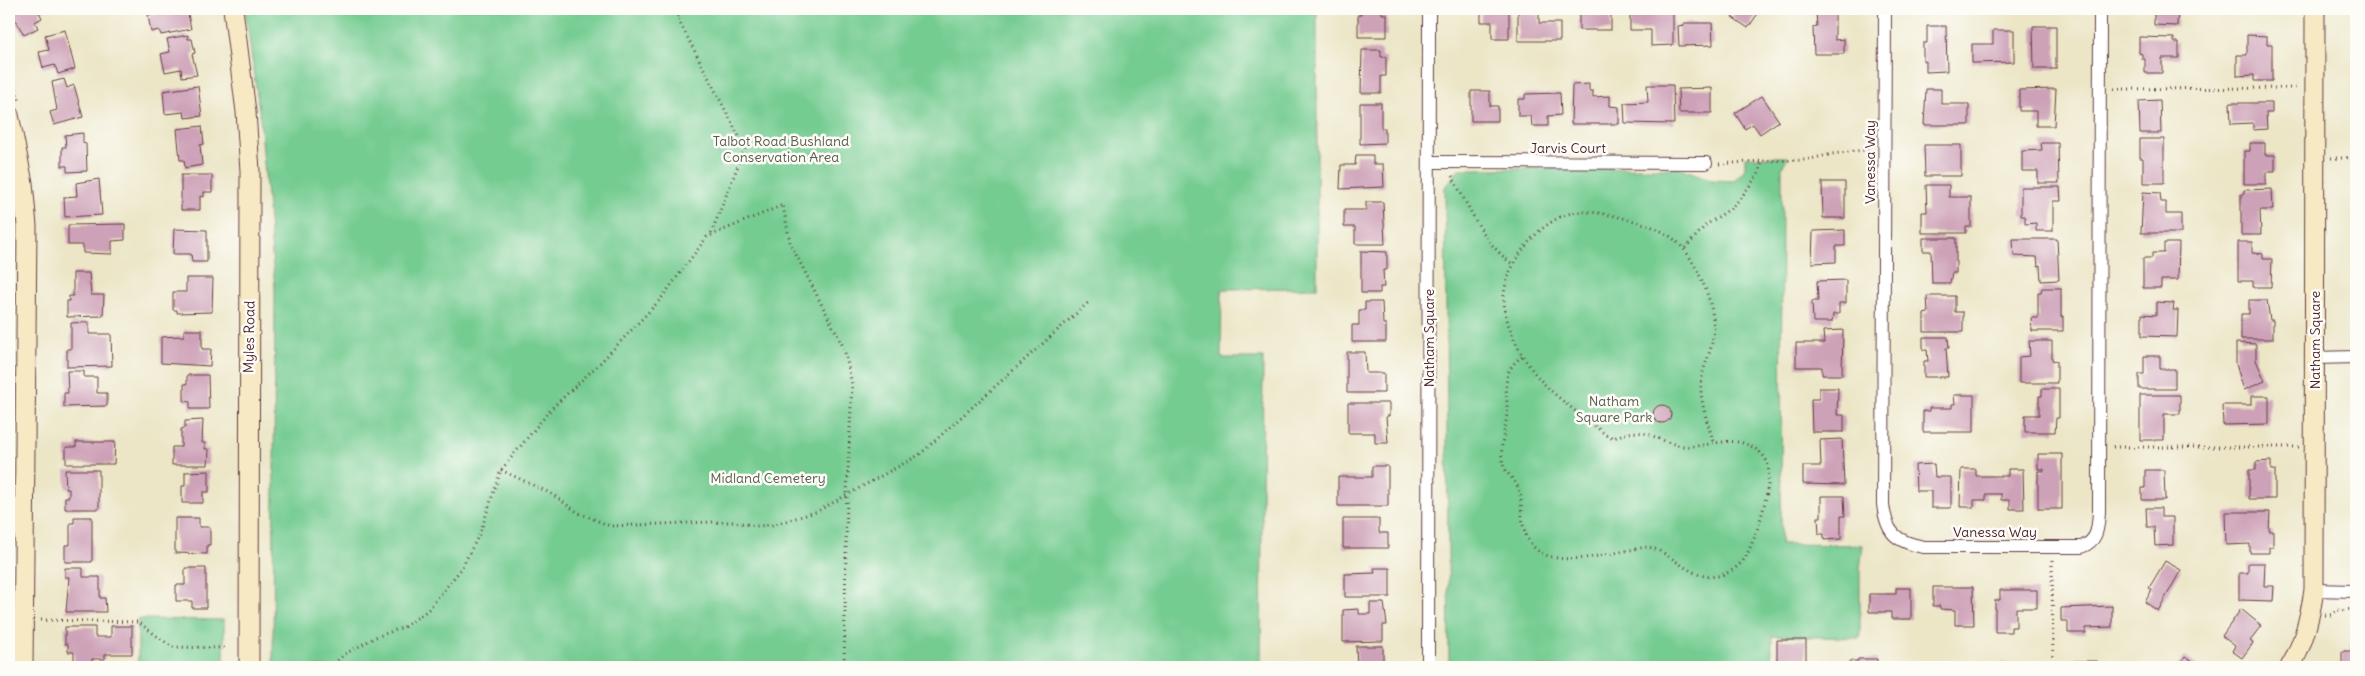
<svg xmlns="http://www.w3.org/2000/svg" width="2365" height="676" font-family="Delius,sans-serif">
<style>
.green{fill:#75cc91;stroke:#60765e}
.building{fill:#cda1b7}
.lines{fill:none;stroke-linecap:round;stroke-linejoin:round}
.street-casing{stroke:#623d42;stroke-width:14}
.secondary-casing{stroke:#623d42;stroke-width:21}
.path{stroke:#623d42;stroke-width:3;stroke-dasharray:1 4;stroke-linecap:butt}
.street{stroke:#fff;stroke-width:12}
.secondary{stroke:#f7e9c3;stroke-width:19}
.labels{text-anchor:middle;stroke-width:5;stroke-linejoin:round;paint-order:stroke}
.park-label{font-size:14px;fill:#595c4f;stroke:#fdfcf7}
.street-label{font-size:14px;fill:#4a1f2b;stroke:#fdfcf7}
</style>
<rect width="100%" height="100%" fill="#fdfcf7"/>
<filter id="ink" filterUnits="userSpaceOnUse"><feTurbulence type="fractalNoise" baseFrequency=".02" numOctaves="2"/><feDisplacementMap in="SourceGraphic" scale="10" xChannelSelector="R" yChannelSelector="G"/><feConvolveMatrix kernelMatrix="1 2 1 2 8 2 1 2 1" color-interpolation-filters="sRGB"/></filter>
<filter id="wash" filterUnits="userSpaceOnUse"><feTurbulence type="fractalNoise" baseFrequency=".0096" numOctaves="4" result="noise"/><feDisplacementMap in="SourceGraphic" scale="20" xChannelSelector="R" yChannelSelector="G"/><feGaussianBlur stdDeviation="1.12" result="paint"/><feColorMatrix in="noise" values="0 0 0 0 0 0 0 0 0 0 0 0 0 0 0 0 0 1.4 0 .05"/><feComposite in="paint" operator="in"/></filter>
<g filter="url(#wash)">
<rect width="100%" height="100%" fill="#ece6c7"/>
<g class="green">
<path d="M245,9H1317V288L1222,289L1221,358H1263L1261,667H273L275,289L260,117Z"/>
<path d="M1745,157H1788L1782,167L1781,544L1863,545L1860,569V638L1772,636L1771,667H1449L1445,187L1459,169L1680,168L1712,180L1733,181L1745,170Z"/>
<path d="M138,619L224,620V667H138Z"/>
</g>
<g id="blocks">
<g class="building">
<path d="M9,9H46L39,12L42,18L35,22L38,28L24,35Z"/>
<path d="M156,9H187L191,29L161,35L159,30L151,32L148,15L157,13Z"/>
<path d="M1361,9H1382V14H1387V37H1358V15H1361Z"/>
<path d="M1492,9H1509V39H1492V22H1481V10Z"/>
<path d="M1518,9H1532V12H1539V23H1560V41H1518Z"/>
<rect x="1579" y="9" width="32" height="21"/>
<path d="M1630,9H1673V45L1651,46V30H1630Z"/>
<path d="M1738,9H1761L1748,28L1732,17Z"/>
<path d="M1820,9H1835V40L1844,39V54H1814L1813,27L1817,26L1816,12H1820Z"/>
<path d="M2154,9H2178L2177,26L2154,25Z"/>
<path d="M1684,23H1712L1713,45L1679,46L1678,26L1684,25Z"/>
<path d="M1927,26H1946L1947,71L1926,72V61H1923V43H1927Z"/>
<path d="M2033,26H2056V69H2034Z"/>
<path d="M65,30L75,69L58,74L55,65L43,68L39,52L49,50L45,35Z"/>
<path d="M1993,30H2014V62L1972,63V44H1993Z"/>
<path d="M188,35V39H192L195,53L192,54L197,75L182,77L181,69L165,72L161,54L170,52L167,39Z"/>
<path d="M2247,35L2267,36V44H2272V81H2254V75L2237,76V55H2247Z"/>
<path d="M2139,37L2174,38V42H2179V58H2162V73H2145V59H2142V54L2139,53Z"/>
<path d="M1362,50H1381V57H1386V76H1381V93H1361Z"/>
<path d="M64,79L67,88L74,85L83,117L54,125L50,112L57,110L52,82Z"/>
<path d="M1589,84V91H1593V97L1610,96V106L1619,107V124H1571L1572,85Z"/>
<path d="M1647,85H1673L1674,124L1625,123L1624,103L1648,102Z"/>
<path d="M198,86L202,116L185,118L184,112L165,114L163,91Z"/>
<path d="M1712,88V113H1679L1678,89Z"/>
<path d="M1926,89H1941V104H1969V125H1924Z"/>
<path d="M2056,89L2054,126H2036V111H2019V90Z"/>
<path d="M1471,91H1490V106H1498V121H1471Z"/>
<path d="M1560,93L1561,115L1548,116V126H1532L1531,116H1518V99H1525V94Z"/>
<path d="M1762,96L1779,121L1760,134L1753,124L1745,129L1735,113Z"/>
<path d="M2160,100L2161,133H2140L2139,101Z"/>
<path d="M1360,103H1381V128H1385V143L1360,144Z"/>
<path d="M2230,103H2272V113H2266L2267,129L2253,130V123L2231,124Z"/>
<path d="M202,126L204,144L200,145L202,165L185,168L184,160H180L177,129Z"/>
<path d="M83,133V143L86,144L87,171L67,172V166H62V147H66L65,135Z"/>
<path d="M2140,139H2164V183H2143V158H2140Z"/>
<path d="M2041,143H2058L2059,183H2038V171H2022V151L2042,150Z"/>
<path d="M2250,143H2265V155H2275V172H2266V184H2244V151H2250Z"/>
<path d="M1924,145H1961V176H1925Z"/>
<path d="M1356,155H1373V164H1383L1384,187L1340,189L1341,165H1355Z"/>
<path d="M181,175H212V192H204V197L200,196V210H181Z"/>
<path d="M99,179L102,215L65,217L64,197L77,196L76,183Z"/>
<path d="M1822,182H1845V218H1823Z"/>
<path d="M1926,185H1949V197H1971V227H1966V233H1922V212H1927Z"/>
<path d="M2021,187H2060L2061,201H2053V231H2036V223L2025,224V216H2021Z"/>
<path d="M2272,189L2273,210H2260L2261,235H2241V194H2244V190Z"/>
<path d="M2143,192L2160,193L2161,202H2166V214H2181V233H2141Z"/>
<path d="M1366,202H1383L1385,244H1355V227H1344V210H1366Z"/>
<path d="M125,224V240L112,241V254L83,253V245H68V225Z"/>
<path d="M174,229L207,230V262H192L191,254H173Z"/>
<path d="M1845,230V246H1836V262L1812,263L1813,231Z"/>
<path d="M1923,238H1956V273H1952L1950,283H1932L1931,251H1923Z"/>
<path d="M2013,239H2057L2059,280L2041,281L2040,265L2038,266L2037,257L2014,256Z"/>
<path d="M2238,242H2252V253L2263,254V259H2272L2271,287H2253V281H2238Z"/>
<path d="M2164,243H2179L2178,280H2161V288H2143V258H2152V253H2164Z"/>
<path d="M1361,251L1387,252V270H1383L1384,287H1380V293H1361Z"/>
<path d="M73,273H89L91,295H104L103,316L67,317V301H69V296H73Z"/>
<path d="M186,278H213L212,312L177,313V310H173V292H186Z"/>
<path d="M1846,280V303H1839V314H1833L1832,322H1813L1812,301H1818L1817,281Z"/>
<path d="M2042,288H2061V317L2063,316V331H2032L2031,318H2038V292H2041Z"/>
<path d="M1927,296H1955V312H1963V332H1924V314L1928,313Z"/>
<path d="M2249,300H2267L2270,320H2273V339H2241V314H2249Z"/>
<path d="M1365,302H1382L1383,324H1386V342H1352V325H1359V310H1365Z"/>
<path d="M2156,302L2174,303L2173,310H2178L2177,337L2142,336V314L2156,315Z"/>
<path d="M89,322V334H111L112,366L67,367V349H71V323Z"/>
<path d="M184,330H202V349H211L210,366L161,363V337L184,336Z"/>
<path d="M1843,330L1842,375H1822V367H1796V343H1824L1823,331Z"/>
<path d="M1923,337H1948L1949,348H1946L1948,377H1924V361H1928L1927,350H1923Z"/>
<path d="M2029,341H2052V360L2057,361V383H2019V357L2030,356Z"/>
<path d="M2236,343L2256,344V360L2265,381L2244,390L2236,364Z"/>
<path d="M1347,352H1365L1366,373H1384V393H1347Z"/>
<path d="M2144,356H2160V369H2175V389H2139V374H2144Z"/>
<path d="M67,371H84V377H97V393H107V406L64,407V393H68Z"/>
<path d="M187,375H208L209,409H190V402L184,401V384H187Z"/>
<path d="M1819,388H1838L1837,415H1844V432H1812L1811,399H1819Z"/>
<path d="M2042,389H2059V418H2056L2055,432H2025V415H2039V396H2042Z"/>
<path d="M1954,395H1974V432H1923V411H1929V408H1952V404H1955Z"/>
<path d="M2140,395H2180V414H2164V440H2140Z"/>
<path d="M2251,396H2269V424L2223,425L2222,405H2251Z"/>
<path d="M1348,403H1389V416H1386L1388,443H1375V433H1348Z"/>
<circle cx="1662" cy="414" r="9"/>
<path d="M203,420L202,443H205V449H209L208,465H172V447H181V429L185,428V421Z"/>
<path d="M1842,439L1844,485L1803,484V466H1821L1820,440Z"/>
<path d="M76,442H115L114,464H66V447H76Z"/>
<path d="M2038,454H2062V509H2038V471H2044V469H2038Z"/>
<path d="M2271,461V470H2275V499H2249V470H2256V462Z"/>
<path d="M1934,464L1935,477H1951V508H1931V491H1916L1915,465Z"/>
<path d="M1372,466H1388V506H1338V477H1372Z"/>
<path d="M1961,469H1976V476H2008V469H2023L2024,509H2010V500H2001V494H1986V500H1974V507H1960Z"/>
<path d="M65,470H99V509H65V497H69V489H66Z"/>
<path d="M2145,470H2164L2165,500H2142V488H2145Z"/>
<path d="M209,471V492H203V503H182V486H185V472Z"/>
<path d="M1821,496H1844L1845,516H1841V539L1824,540V534H1819L1818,517H1821Z"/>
<path d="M2146,508H2161V517H2173V545L2155,546L2154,527H2147Z"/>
<path d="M2225,512H2270L2269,531H2273V547H2269V553H2250V544L2226,545Z"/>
<path d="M74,517H92V562H65V545H70V523H74Z"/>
<path d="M175,518H199V527H210V545H207V554L175,553Z"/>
<path d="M1343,519H1379V533H1388V548H1343Z"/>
<path d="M2165,561L2181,570L2158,611L2145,602L2152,590L2149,588Z"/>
<path d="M2248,563H2265L2264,586H2274L2273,601L2239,600V573H2248Z"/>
<path d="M65,568H83V577H100V598H105L106,612H66L69,577H65Z"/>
<path d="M185,568H206V608H192V601H176V585H185Z"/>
<path d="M1374,568H1390V597H1345V574L1375,573Z"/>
<path d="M1933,587H1973L1974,625H1955V610L1940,609V606H1933Z"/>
<path d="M1896,588H1911V619H1891V612H1869V594H1896Z"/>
<path d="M2000,590H2037V608H2016V627H2011V632H1995V600H2000Z"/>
<path d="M1370,603H1384L1387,625H1383V641L1343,642V610L1359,609V614H1370Z"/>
<path d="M2112,606V627L2086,628V633H2068V621H2061V608Z"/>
<path d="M2241,609L2262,626L2250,641L2253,643L2242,658L2232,651L2235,646L2222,636Z"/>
<path d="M111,626H132V654H105V659H92V667H74V652H68V644H65V627H95V637H111Z"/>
<path d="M2353,628H2356V667H2342V651H2353V649H2351Z"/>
<path d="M1777,640H1806V661H1817V667H1779V662H1777Z"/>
<path d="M1356,646H1383V667H1357Z"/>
<path d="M2185,657L2199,667H2177Z"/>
<path d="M1858,659H1877V667H1850V661H1858Z"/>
<rect x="2074" y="661" width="23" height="6"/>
<rect x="2001" y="663" width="18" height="4"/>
</g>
</g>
</g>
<g filter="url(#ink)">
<use href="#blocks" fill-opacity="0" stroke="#623d42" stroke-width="1"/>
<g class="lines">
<g class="street-casing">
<g id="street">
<path d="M1885,9L1883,504C1886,533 1896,542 1924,547H2081C2098,541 2098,528 2099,511L2100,9"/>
<path d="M1430,162L1706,163"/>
<path d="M2315,358L2356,357"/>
<path d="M9,504H23"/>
<path d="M2314,590L2356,591"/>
<path d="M1428,667L1429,9"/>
</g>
</g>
<g class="secondary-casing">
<g id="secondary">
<path d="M233,9L246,112L250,171L249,667"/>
<path d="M9,115L23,183L27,226L23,667"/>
<path d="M2290,667C2304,644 2310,617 2314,590L2315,9"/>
</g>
</g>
<g class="path">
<path d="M686,9L677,17L745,148L710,236"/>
<path d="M9,65L20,103"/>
<path d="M2114,89L2297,88"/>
<path d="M2331,158H2356"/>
<path d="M1719,164L1762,161"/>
<path d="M1452,176C1469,207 1484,245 1514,265"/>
<path d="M1685,248L1706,225L1730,209L1740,199L1759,173L1762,161L1806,160L1832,154L1872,149"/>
<path d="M1522,356C1516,361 1511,366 1508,373C1504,387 1508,401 1507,415C1505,432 1499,446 1503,464C1506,475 1518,481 1520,493C1523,513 1519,535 1537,550C1561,570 1620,550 1648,547C1673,552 1690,581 1717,576C1727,575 1740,566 1745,558C1756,539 1774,484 1767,462C1765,456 1759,451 1754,448C1730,433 1707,449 1683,446C1655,442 1645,423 1614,438L1606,435C1582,415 1552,396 1533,371C1519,353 1505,325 1504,301C1502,266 1542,215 1578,212C1596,211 1616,216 1634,221C1660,228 1680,238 1693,263C1706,285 1718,317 1712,343C1709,357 1701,372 1701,386C1700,404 1709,425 1713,442"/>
<path d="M2113,447H2299"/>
<path d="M501,470L552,494L577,512L610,526L712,522H735L756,526L772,525L816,512L919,455L1089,302"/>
<path d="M2052,560L2053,667"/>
<path d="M2325,615H2331L2337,610L2356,609"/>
<path d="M41,620L138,622L172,647L226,648"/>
<path d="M330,667L345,654L376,637L404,627L428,610L461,569L480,533L501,470L552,408L601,362L660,300L707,237L783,205L790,243L844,348L852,384L847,494L844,667"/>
</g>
<use href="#street" class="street"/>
<use href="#secondary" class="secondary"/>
</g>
</g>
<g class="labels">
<g class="park-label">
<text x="781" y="146">Talbot Road Bushland<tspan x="781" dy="16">Conservation Area</tspan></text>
<text x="1614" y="406">Natham<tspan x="1614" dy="16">Square Park</tspan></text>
<text x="768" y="483">Midland Cemetery</text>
</g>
<g class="street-label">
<text x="1568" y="153">Jarvis Court</text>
<text transform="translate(1870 162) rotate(-90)" y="5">Vanessa Way</text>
<text transform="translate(249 337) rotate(-89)" y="5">Myles Road</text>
<text transform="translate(1429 338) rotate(-90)" y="5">Natham Square</text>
<text transform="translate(2315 340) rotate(-90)" y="5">Natham Square</text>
<text x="1995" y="537">Vanessa Way</text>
</g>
</g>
<rect width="2365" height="676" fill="none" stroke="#fdfcf7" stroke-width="30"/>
</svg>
